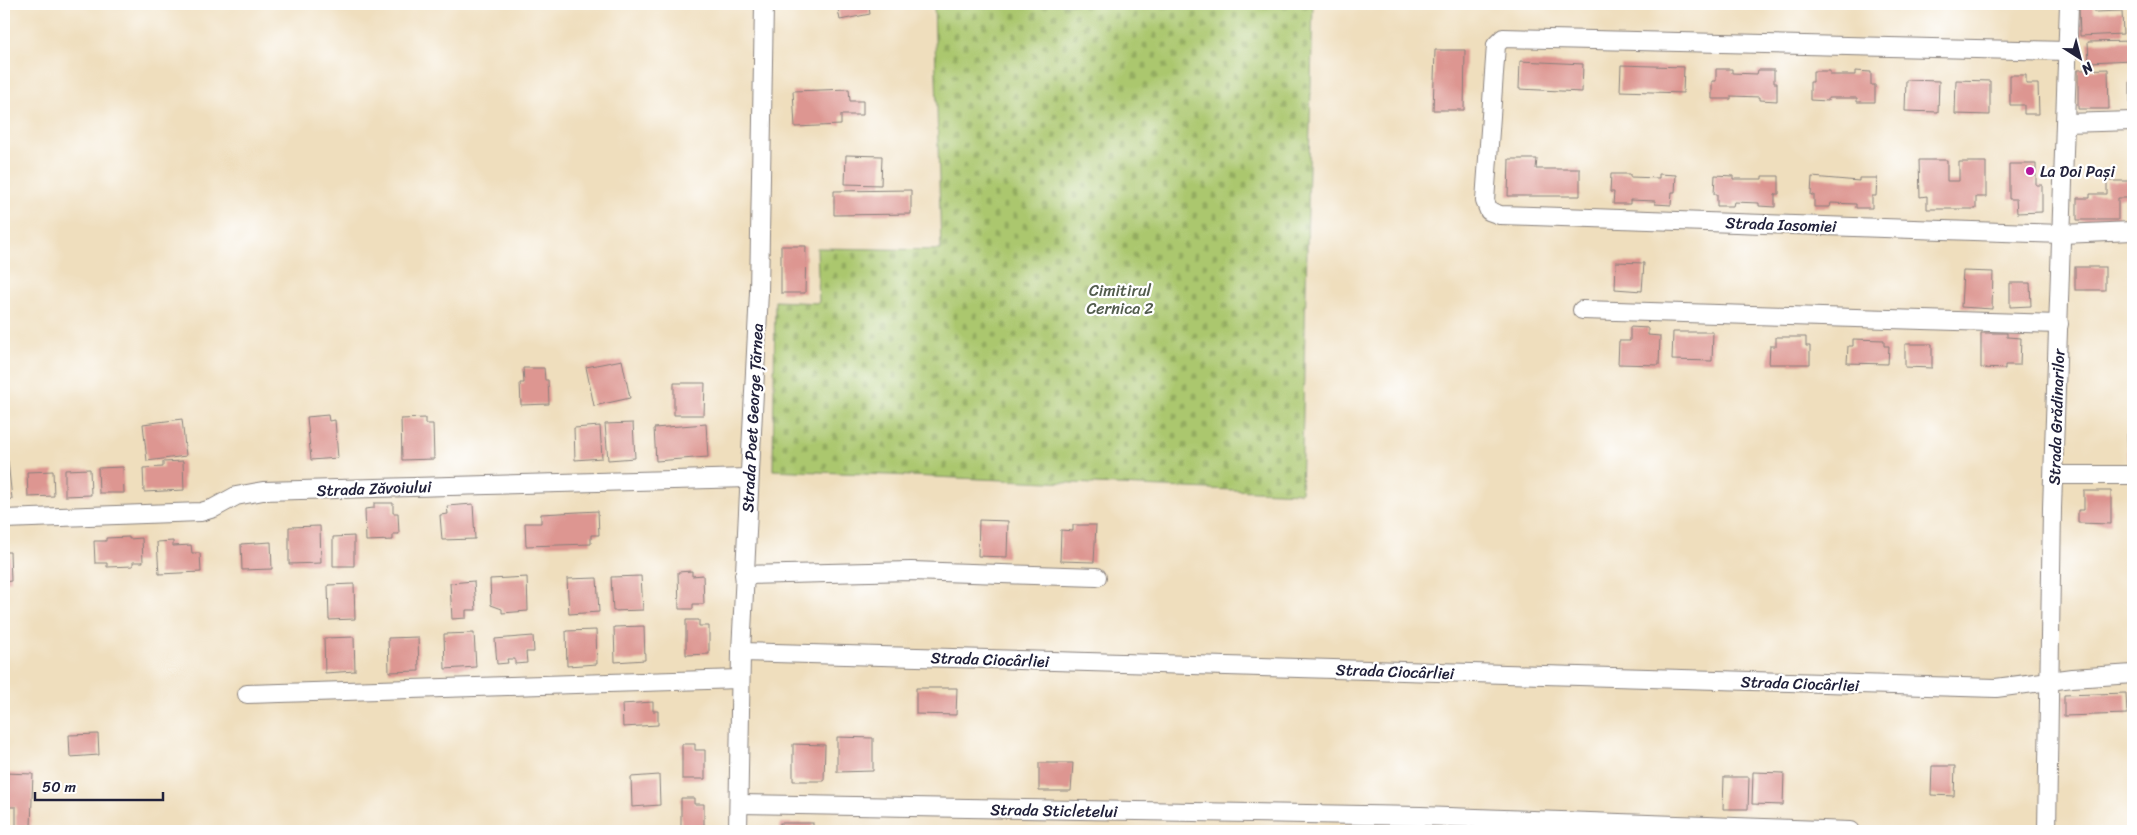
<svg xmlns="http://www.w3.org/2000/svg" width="2137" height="835" font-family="Sriracha,sans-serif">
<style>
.cemetery{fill:url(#cemetery-stones);stroke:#667454}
.building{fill:#dd9691}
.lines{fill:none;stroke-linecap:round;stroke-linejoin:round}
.minor-casing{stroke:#88807c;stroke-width:20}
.minor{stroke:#fff;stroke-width:18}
.poi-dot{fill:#b5179e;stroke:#fff;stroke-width:2}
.labels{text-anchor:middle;stroke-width:4.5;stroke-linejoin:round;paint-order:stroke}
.poi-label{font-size:16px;fill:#22223b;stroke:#fff;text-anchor:start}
.street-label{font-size:16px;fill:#22223b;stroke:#fff}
.park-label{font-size:16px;fill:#525c4d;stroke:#fff}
</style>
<defs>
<pattern id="cemetery-stones" width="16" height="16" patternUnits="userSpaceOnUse" patternTransform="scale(1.25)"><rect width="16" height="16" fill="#abc76e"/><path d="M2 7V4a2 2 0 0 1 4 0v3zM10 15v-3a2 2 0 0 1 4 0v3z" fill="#93ab60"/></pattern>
</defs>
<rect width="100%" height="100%" fill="#fff"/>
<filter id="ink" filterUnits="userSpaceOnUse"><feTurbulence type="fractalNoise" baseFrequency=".02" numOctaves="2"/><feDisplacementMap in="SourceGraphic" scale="10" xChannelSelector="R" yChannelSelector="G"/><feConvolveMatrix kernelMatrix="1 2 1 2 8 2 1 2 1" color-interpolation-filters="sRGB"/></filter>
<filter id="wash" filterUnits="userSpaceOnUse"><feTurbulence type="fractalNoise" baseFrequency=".0096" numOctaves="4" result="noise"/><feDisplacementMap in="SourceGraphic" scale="20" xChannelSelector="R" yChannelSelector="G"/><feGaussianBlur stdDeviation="1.12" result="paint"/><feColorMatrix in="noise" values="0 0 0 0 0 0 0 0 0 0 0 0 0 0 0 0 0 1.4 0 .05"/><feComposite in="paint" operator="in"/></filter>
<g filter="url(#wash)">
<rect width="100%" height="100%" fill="#efdebd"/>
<path class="cemetery" d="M934,4H1313L1301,493L773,470L775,301L819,303L817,248L941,250Z"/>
<g id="blocks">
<g class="building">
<path d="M837,4H878V6L869,7L870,14L840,20Z"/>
<path d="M2094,6V12L2122,11L2123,34L2080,36L2079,7Z"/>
<path d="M2132,41V60L2089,62L2088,42Z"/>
<path d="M1435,50H1465L1464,110H1433Z"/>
<path d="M1520,61L1583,64L1582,92L1519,89Z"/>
<path d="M1621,65L1684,67L1683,93L1620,91Z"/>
<path d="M1716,69H1732V73L1757,74L1758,70H1774V83H1777V101L1760,100V97L1731,96V99H1712V81H1716Z"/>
<path d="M2108,69L2109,109H2078V70Z"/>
<path d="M1813,71H1830V75H1855V71L1871,72V85H1875V102H1857V98H1828V101L1810,100V82H1813Z"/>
<path d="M2010,75H2026V84H2038L2039,114H2024V105H2010Z"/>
<path d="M1906,80L1939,81L1938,112L1905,111Z"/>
<path d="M1956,80L1990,81V115L1955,114Z"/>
<path d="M2133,80V105H2130V81Z"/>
<path d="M849,89L850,101H863V115H841V125L795,127L793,91Z"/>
<path d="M846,155L882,156L881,185L845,184Z"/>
<path d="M1509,159H1537L1536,169H1580V196H1508Z"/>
<path d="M1919,160H1947V181H1959V162H1986V197H1976V209H1927V196L1920,197Z"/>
<path d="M2009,164H2036V185H2042V212L2017,213L2016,199H2009Z"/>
<path d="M1611,174H1630V177L1659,178V174L1676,175L1675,192H1672L1671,205L1655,204V201L1630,200V204H1613L1614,192H1610Z"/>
<path d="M1715,175L1733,176V179H1762V176H1779V194H1775V207L1759,206V203L1734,202L1733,206H1717V194H1714Z"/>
<path d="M1812,177L1859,181V178H1877L1876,196H1872V208H1856V204L1831,203L1830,207H1814V195H1811Z"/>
<path d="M2107,181H2130L2131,198H2118V220H2077V198H2090V194H2107Z"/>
<path d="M911,190V214L834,215V191Z"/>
<path d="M781,246H806L805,293H781Z"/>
<path d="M1616,262L1644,263L1642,291L1615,289Z"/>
<rect x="2075" y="267" width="30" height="23"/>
<path d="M1963,271L1993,272L1992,309L1961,307Z"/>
<path d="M2010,283H2030L2031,306L2010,307Z"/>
<path d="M1630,327L1648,328V335L1660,336L1659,365L1618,364L1619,341H1630Z"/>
<path d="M1673,332H1713L1712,361L1672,360Z"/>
<path d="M1981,333H2007V337L2021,338L2020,365H2005V369L1981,368Z"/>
<path d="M1776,337H1806V346H1810V364H1769L1770,346H1776Z"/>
<path d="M1853,339L1884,340V346H1889L1888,364L1847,363L1848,346H1853Z"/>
<path d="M1905,344H1932V368L1905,367Z"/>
<path d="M622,360L630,398L594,406L586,367Z"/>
<path d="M523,368H544L545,380H548L549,404L521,405L520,383H524Z"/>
<path d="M674,383H705L704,415H674Z"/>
<path d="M328,415L329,421L335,420L338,458L311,460L307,417Z"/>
<path d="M425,418V424H433L434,459L402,460L401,419Z"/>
<path d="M182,419L186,456L147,461L143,424Z"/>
<path d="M633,423L635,458L608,460L605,424Z"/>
<path d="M706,424L708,457L656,461L654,428Z"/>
<path d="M600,426L602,458L575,460L574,428Z"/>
<path d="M2133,433V461H2128L2127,434Z"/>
<path d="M8,461L12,499L4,500V462Z"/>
<path d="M183,461L184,490L144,492L143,468L163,467V462Z"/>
<path d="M123,467L124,493H99L98,468Z"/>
<path d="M90,469L91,495L65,496V470Z"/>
<path d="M53,471L54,496L28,497L27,472Z"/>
<path d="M2084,491H2111V524L2078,523V510H2084Z"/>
<path d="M374,503H393V513H398L399,534H393V540L366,541L365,509L374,508Z"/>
<path d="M473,504L475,539L442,540L440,515L448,514L447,506Z"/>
<path d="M598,511L599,535H591V544L526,546L525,523H541V514Z"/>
<path d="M979,520L1008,521L1007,557L978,556Z"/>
<path d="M1073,525H1096L1094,562L1060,561L1061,530L1073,531Z"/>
<path d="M320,526L321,563L289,564V527Z"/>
<path d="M354,536V566H333V537Z"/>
<path d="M129,537V539L142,538L143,562H133V566L107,567V563H95L94,541H106V538Z"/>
<path d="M173,541V546L191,545L192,553H200L201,572L159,574L157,542Z"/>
<path d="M271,542L272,569L242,570L241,544Z"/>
<path d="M4,552H10L11,581L4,582Z"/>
<path d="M692,571V576L703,575L704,604H693V609H679L678,572Z"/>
<path d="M641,576L643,610L613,611L611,577Z"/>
<path d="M527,577L528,611L502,613V609L491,605L490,579Z"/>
<path d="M597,578L599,612L569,614L567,579Z"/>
<path d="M474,581L476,610H466V618L452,619L450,583Z"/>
<path d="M354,584L355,619L329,620L328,585Z"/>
<path d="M686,620H699V626H709V654L686,655Z"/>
<path d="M644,626L645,660L615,662L614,627Z"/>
<path d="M596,630L597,664L567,666L566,631Z"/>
<path d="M474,633L476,667L445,669L444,634Z"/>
<path d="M533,636L534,652H526L527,663L515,664V659H507L508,663L497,664L495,639Z"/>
<path d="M354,637L355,671L325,673L324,638Z"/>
<path d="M418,637L419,671L389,672L388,638Z"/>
<path d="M916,688H957L956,715L916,714Z"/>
<path d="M2126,693L2127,714L2064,716V695Z"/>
<path d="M653,702V711H658V725L623,727L622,704Z"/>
<path d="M98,734L99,755L70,757L69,735Z"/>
<path d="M837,737L873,738V771L837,772Z"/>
<path d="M682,744H695V750H705V779H682Z"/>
<path d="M793,744L825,745L824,781H793Z"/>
<path d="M1039,763H1073L1071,791H1039Z"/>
<path d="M1932,766H1955L1954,796L1931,795Z"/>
<path d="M1753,772L1784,773L1783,805L1752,804Z"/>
<path d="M4,773L33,774L31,826H16V807H4Z"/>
<path d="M659,775L660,805L632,807L631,777Z"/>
<path d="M1724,777H1749L1748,809H1723Z"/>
<path d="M681,798H694V804H704V831H681Z"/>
<rect x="780" y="823" width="33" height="8"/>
</g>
</g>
</g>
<g filter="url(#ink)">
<use href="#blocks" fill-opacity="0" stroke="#88807c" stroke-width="1"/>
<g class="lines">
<g class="minor-casing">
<g id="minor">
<path d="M2067,51L1503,38L1496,45L1485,201L1489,211L1500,215L2062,234L2133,231"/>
<path d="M2066,123L2133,121"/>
<path d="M1582,310L2059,324"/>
<path d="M2054,475H2133"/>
<path d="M4,519L201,512L214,508L236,496L263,491L749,478"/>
<path d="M744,575L911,571L1097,577"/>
<path d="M741,652L1996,688L2072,678L2133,674"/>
<path d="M247,694L740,679"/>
<path d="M739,804L1421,816L1850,831"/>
<path d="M738,831L741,652L759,292L764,4"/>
<path d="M2047,831L2052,508L2069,4"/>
</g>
</g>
<use href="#minor" class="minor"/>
</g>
</g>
<circle class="poi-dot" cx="2030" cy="171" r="5"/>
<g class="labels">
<g class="poi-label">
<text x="2040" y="177">La Doi Pași</text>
</g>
<g class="street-label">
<text transform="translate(1781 224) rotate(2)" y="6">Strada Iasomiei</text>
<text transform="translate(2056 417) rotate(-88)" y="6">Strada Grădinarilor</text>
<text transform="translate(752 418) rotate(-87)" y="6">Strada Poet George Țărnea</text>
<text transform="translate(374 488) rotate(-2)" y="6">Strada Zăvoiului</text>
<text transform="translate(990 659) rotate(2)" y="6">Strada Ciocârliei</text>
<text transform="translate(1395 671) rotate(2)" y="6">Strada Ciocârliei</text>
<text transform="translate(1800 683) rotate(2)" y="6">Strada Ciocârliei</text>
<text transform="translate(1054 810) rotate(1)" y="6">Strada Sticletelui</text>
</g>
<g class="park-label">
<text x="1120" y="296">Cimitirul<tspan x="1120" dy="18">Cernica 2</tspan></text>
</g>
</g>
<rect width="2137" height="835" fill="none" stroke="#fff" stroke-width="20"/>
<g transform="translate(2080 58) rotate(144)" stroke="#ffffff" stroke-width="4" paint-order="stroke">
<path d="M0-4L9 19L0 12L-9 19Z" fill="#22223b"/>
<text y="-8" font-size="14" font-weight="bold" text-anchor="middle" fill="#22223b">N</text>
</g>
<path d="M35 792v8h128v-8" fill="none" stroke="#22223b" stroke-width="2.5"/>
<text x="42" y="792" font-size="15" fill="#22223b" stroke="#ffffff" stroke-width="4" paint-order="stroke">50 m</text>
</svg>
